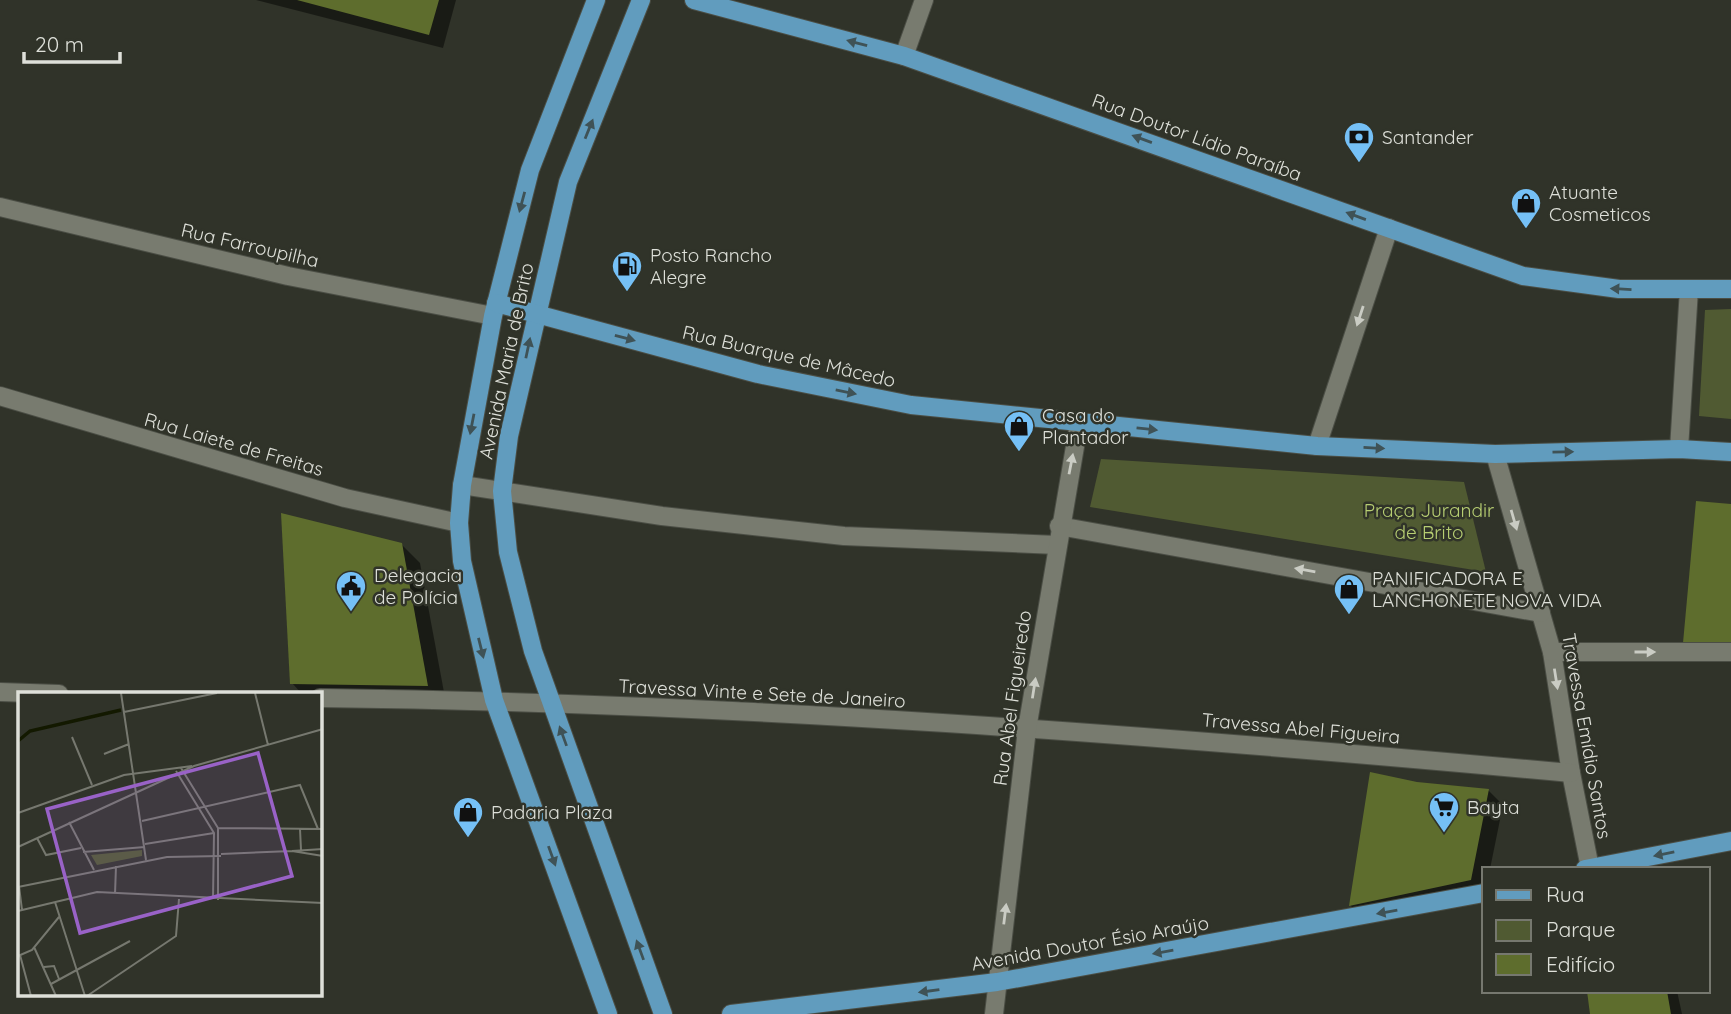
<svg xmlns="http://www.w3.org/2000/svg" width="1731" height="1014" font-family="Quicksand,sans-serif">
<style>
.green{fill:#505a32}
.shadow{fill:#0007}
.building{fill:#5e6d2d}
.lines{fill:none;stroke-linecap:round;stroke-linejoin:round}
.minor-casing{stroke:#4b4e45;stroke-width:20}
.major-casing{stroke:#4b4e45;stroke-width:20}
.minor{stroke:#787b6f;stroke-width:18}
.major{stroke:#619cbe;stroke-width:18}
.oneway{fill:#3f5256}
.oneway2{fill:#caccc4}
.labels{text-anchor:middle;stroke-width:5;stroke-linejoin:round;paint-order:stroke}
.street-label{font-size:19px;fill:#dee0d9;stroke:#303329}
.poi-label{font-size:19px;fill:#dee0d9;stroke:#303329;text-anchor:start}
.park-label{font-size:19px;fill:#b7ce72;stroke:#303329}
.inset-river{fill:none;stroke:#131900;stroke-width:3.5}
.inset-road{fill:none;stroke:#76786f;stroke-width:2}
.view{fill:#9962c7;fill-opacity:0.15;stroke:#9962c7;stroke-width:3.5}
.inset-edge{fill:none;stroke:#dee0d9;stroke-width:3.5}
</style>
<rect width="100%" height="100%" fill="#303329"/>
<g class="green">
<path d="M1731,309V419L1699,416L1705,310Z"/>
<path d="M1101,459L1464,482L1486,572L1090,507Z"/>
</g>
<g class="shadow">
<path d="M256,0H456L443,48Z"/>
<path d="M401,544L420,563L446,703L302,694L292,683Z"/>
<path d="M1372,775L1417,783L1489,791L1503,805L1490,869H1484V894L1365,920L1351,906Z"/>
<path d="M1588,991H1677L1682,1014H1592Z"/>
</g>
<g class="building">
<path d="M297,0H439L429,35Z"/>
<path d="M1696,501L1731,504V645L1683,643Z"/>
<path d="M281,513L402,543L428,686L290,684Z"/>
<path d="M1370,772L1417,782L1489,789L1471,880L1349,906Z"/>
<path d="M1587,991H1667L1671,1014H1590Z"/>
</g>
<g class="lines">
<g class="minor-casing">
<g id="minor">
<path d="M904,56L924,0"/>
<path d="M0,207L288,276L493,316"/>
<path d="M0,396L345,498L459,523"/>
<path d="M1317,446L1389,228"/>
<path d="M1679,449L1689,289"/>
<path d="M1495,454L1552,652L1571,773L1590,868"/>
<path d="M462,485L662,516L844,536L1057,545"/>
<path d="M1059,526L1541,613"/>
<path d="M1552,652H1731"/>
<path d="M0,692L59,694"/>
<path d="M320,698C738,703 1155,735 1571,773"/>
<path d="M994,1014L1027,729L1079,423"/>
</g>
</g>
<g class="major-casing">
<g id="major">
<path d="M596,0L530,170L493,316L462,485L459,523L462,561L494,700L608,1014"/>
<path d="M641,0L568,182L509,436L502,491L508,552L533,651L663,1014"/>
<path d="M694,0L904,56L1523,276L1619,289H1731"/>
<path d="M496,303L758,374L911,405L1317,446L1495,454L1679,449L1731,452"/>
<path d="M1585,869L1731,841"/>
<path d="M731,1014L997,982L1484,893"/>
</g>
</g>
<use href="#minor" class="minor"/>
<use href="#major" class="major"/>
</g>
<defs><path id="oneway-solid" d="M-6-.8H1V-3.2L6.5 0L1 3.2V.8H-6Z" transform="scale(1.75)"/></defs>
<g class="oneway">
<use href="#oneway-solid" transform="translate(857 43) rotate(-165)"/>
<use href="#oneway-solid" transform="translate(589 129) rotate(-68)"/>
<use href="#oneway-solid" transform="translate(1142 139) rotate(-160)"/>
<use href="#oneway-solid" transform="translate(522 202) rotate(105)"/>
<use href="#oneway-solid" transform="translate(1356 216) rotate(-160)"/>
<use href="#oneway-solid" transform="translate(1621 289) rotate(-177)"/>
<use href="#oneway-solid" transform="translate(625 338) rotate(15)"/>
<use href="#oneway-solid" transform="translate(528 348) rotate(-78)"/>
<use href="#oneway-solid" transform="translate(846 392) rotate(11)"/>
<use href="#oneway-solid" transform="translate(472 424) rotate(101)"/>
<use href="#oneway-solid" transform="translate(1147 429) rotate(6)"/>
<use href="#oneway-solid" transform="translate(1374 448) rotate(3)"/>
<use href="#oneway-solid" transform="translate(1563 452) rotate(-1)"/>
<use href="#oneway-solid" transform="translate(481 648) rotate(76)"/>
<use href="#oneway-solid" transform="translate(563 736) rotate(-110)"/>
<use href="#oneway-solid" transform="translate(1664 854) rotate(169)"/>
<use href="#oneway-solid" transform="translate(552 856) rotate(70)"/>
<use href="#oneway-solid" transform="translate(1387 912) rotate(170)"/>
<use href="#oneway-solid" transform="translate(640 950) rotate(-110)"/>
<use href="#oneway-solid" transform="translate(1163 952) rotate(170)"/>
<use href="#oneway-solid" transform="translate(929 991) rotate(172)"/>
</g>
<g class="oneway2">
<use href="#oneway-solid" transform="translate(1360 316) rotate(108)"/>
<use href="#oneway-solid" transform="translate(1071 464) rotate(-79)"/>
<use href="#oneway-solid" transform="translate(1514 520) rotate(74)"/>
<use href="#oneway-solid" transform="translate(1305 570) rotate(-170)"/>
<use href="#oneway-solid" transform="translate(1645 652)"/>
<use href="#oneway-solid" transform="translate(1556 679) rotate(81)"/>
<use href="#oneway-solid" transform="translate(1034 688) rotate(-81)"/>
<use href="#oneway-solid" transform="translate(1005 914) rotate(-83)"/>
</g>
<defs>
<g id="bank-pin" transform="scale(1.575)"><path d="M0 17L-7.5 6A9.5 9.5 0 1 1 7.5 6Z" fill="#75c0f6" stroke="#303329"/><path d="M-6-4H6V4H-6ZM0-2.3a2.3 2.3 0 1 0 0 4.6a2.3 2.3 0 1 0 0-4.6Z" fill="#111"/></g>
<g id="shop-pin" transform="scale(1.575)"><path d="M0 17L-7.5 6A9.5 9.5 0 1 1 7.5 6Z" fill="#75c0f6" stroke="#303329"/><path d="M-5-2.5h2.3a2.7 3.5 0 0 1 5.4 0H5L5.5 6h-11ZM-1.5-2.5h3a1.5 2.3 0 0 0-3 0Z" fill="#111"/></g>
<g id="fuel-pin" transform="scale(1.575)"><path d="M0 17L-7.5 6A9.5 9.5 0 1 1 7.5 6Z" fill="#75c0f6" stroke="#303329"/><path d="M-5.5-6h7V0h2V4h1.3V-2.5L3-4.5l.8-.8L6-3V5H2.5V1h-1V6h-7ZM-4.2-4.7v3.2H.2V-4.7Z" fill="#111"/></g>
<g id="civic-pin" transform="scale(1.575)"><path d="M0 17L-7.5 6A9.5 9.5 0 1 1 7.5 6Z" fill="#75c0f6" stroke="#303329"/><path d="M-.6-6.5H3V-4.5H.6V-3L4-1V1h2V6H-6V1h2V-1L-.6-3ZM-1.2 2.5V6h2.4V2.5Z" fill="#111"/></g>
<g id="supermarket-pin" transform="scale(1.575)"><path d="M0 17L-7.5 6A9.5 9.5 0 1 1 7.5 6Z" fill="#75c0f6" stroke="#303329"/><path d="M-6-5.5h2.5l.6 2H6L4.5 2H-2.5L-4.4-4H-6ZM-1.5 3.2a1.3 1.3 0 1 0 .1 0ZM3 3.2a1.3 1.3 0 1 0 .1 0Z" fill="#111"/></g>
</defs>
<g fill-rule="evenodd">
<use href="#bank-pin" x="1359" y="137"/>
<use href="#shop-pin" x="1526" y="203"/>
<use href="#fuel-pin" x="627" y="266"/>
<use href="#shop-pin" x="1019" y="426"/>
<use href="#civic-pin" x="351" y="586"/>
<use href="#shop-pin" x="1349" y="589"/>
<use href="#supermarket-pin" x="1444" y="807"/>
<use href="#shop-pin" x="468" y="812"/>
</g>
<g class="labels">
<g class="street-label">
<text transform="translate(1197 137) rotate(20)" y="7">Rua Doutor Lídio Paraíba</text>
<text transform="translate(250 245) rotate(13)" y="7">Rua Farroupilha</text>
<text transform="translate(789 356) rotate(13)" y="7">Rua Buarque de Mâcedo</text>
<text transform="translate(506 361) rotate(-78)" y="7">Avenida Maria de Brito</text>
<text transform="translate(234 444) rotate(16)" y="7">Rua Laiete de Freitas</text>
<text transform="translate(762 693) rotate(3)" y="7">Travessa Vinte e Sete de Janeiro</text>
<text transform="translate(1012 698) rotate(-82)" y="7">Rua Abel Figueiredo</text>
<text transform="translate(1301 728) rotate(5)" y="7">Travessa Abel Figueira</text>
<text transform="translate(1587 736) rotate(80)" y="7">Travessa Emídio Santos</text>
<text transform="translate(1090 943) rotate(-10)" y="7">Avenida Doutor Ésio Araújo</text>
</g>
<g class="poi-label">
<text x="1382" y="144">Santander</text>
<text x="1549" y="199">Atuante<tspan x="1549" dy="22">Cosmeticos</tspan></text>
<text x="650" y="262">Posto Rancho<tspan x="650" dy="22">Alegre</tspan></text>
<text x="1042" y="422">Casa do<tspan x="1042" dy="22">Plantador</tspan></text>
<text x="374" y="582">Delegacia<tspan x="374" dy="22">de Polícia</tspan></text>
<text x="1372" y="585">PANIFICADORA E<tspan x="1372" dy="22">LANCHONETE NOVA VIDA</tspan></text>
<text x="1467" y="814">Bayta</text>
<text x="491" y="819">Padaria Plaza</text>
</g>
<g class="park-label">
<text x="1429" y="517">Praça Jurandir<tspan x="1429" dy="22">de Brito</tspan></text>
</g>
</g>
<g transform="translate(18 692)">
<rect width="304" height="304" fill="#303329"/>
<path d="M124,158V164L79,173L73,163Z" fill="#505a32"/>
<path class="inset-river" d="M0,49L12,39L103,18"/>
<path class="inset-road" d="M103,1L128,168M237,1L250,53M106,20L199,1M54,45L74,93M86,62L111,52M163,76L200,136V208M158,79L196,141L195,207M0,121L106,83L174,74M124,129L282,93L300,137M51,130L76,178M200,136L305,137M282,137L283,158M19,146L28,163L63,156M127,152L196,141M0,155L176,74L305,37M274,159L305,157M65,160L127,155M203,162L274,159L305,164M1,194L4,218M0,195L149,165L203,164M97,202L98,174M37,210L67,304M0,219L79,200L305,211M16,255L38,304M2,263L13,304M0,264L14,258L41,225M26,275L36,274L41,287M33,292L112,249M69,304L158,244L161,207"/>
<path class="view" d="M240,61L274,184L62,241L29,117Z"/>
<rect width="304" height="304" class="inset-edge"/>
</g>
<rect x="1482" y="867" width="228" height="126" fill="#303329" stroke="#76786f" stroke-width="2"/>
<rect x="1496" y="890" width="35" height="10" fill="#619cbe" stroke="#76786f" stroke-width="2"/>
<text x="1546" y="902" font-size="21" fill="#dee0d9">Rua</text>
<rect x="1496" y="920" width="35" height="21" fill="#505a32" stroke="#76786f" stroke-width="2"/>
<text x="1546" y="937" font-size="21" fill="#dee0d9">Parque</text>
<rect x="1496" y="954" width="35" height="21" fill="#5e6d2d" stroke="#76786f" stroke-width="2"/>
<text x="1546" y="972" font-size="21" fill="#dee0d9">Edifício</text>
<path d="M24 52v10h96v-10" fill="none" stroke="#dee0d9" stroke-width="3.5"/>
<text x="35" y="52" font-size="21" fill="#dee0d9" stroke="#303329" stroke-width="5" paint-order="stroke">20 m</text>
</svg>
